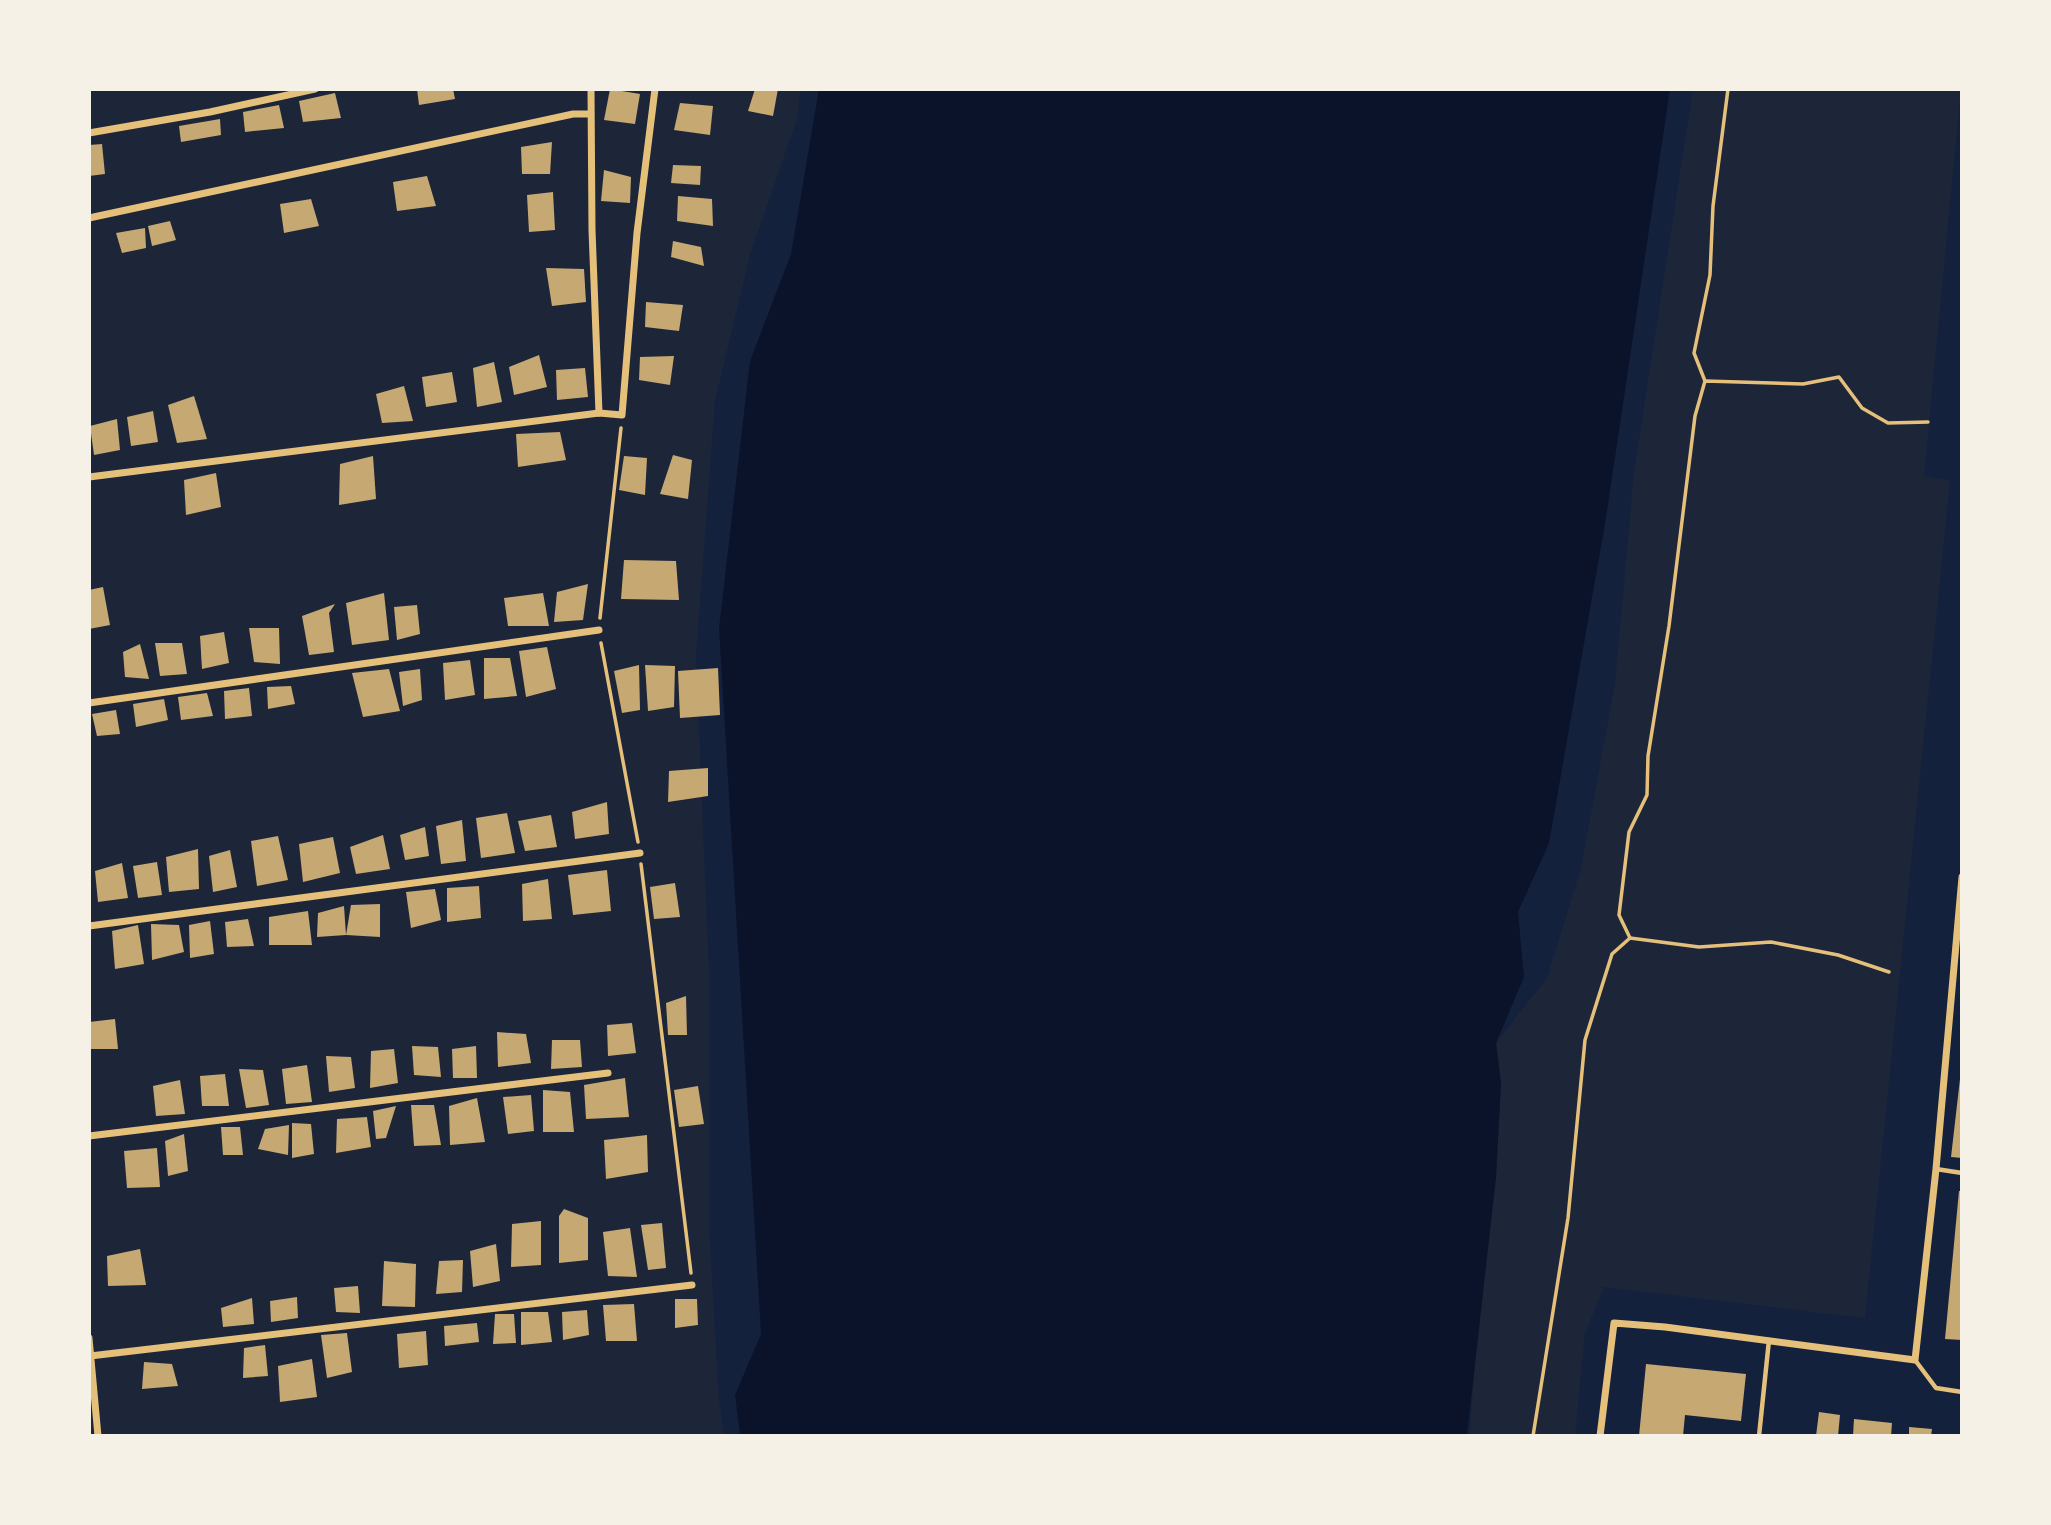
<svg xmlns="http://www.w3.org/2000/svg" width="2051" height="1525" font-family="Inter,sans-serif">
<style>
.green{fill:#1d2539}
.water{fill:#0b132b}
.building{fill:#c6a872}
.lines{fill:none;stroke-linecap:round;stroke-linejoin:round}
.path{stroke:#e5c07b;stroke-width:3.5}
.service{stroke:#e5c07b;stroke-width:4.5}
.minor{stroke:#e5c07b;stroke-width:7}
</style>
<rect width="100%" height="100%" fill="#14213d"/>
<g class="green">
<path d="M89,89H801L796,122L750,255L715,401L696,656L709,972V1224L719,1400L724,1436H89Z"/>
<path d="M1693,89H1961L1924,476L1950,481L1865,1318L1604,1287L1585,1334L1575,1436H1470L1474,1366L1496,1177L1501,1083L1496,1043L1547,978L1581,868L1615,684L1634,472Z"/>
</g>
<path class="water" d="M819,89H1670L1606,518L1549,843L1518,912L1524,977L1496,1043L1501,1083L1496,1177L1467,1436H740L735,1395L761,1334L719,628L750,361L791,254Z"/>
<g class="building">
<path d="M417,89H453L455,99L419,105Z"/>
<path d="M610,89L640,94L635,124L604,120Z"/>
<path d="M755,89H778L773,116L748,111Z"/>
<path d="M335,93L341,118L303,122L299,101Z"/>
<path d="M680,103L713,106L710,135L674,130Z"/>
<path d="M279,105L284,128L245,132L243,112Z"/>
<path d="M220,119L221,135L181,142L179,126Z"/>
<path d="M552,142L550,174H522L521,147Z"/>
<path d="M102,144L105,174L89,176V145Z"/>
<path d="M673,165L701,166L700,185L671,183Z"/>
<path d="M604,170L631,177L630,203L601,201Z"/>
<path d="M427,176L436,206L397,211L393,182Z"/>
<path d="M553,192L555,230L529,232L527,195Z"/>
<path d="M678,196L712,199L713,226L677,221Z"/>
<path d="M311,199L319,226L284,233L280,204Z"/>
<path d="M170,221L176,240L152,246L148,226Z"/>
<path d="M145,228L146,248L122,253L116,233Z"/>
<path d="M673,241L701,247L704,266L671,257Z"/>
<path d="M546,268L584,269L586,302L552,306Z"/>
<path d="M646,302L683,305L679,331L645,327Z"/>
<path d="M539,355L547,387L514,395L509,367Z"/>
<path d="M674,356L670,385L639,380L640,357Z"/>
<path d="M494,362L502,402L477,407L473,368Z"/>
<path d="M585,368L588,397L557,400L556,370Z"/>
<path d="M452,372L457,402L426,407L422,377Z"/>
<path d="M404,386L413,421L382,423L376,394Z"/>
<path d="M194,396L207,439L177,443L168,405Z"/>
<path d="M153,411L158,442L131,446L127,417Z"/>
<path d="M117,419L120,450L94,455L90,426Z"/>
<path d="M560,432L566,460L518,467L516,434Z"/>
<path d="M673,455L692,460L688,499L660,494Z"/>
<path d="M373,456L376,499L339,505L340,464Z"/>
<path d="M624,456L647,458L645,495L619,490Z"/>
<path d="M216,473L221,507L186,515L184,480Z"/>
<path d="M624,560L676,561L679,600L621,599Z"/>
<path d="M588,584L583,620L554,622L557,592Z"/>
<path d="M103,587L110,625L89,629V590Z"/>
<path d="M384,593L389,640L352,645L346,603Z"/>
<path d="M543,593L549,626H508L504,598Z"/>
<path d="M335,604L329,613L334,652L309,655L302,616Z"/>
<path d="M417,605L420,634L397,640L394,607Z"/>
<path d="M249,628H279L280,664L254,662Z"/>
<path d="M224,632L229,663L202,669L200,636Z"/>
<path d="M155,643H182L187,674L160,676Z"/>
<path d="M140,644L149,679L125,677L123,652Z"/>
<path d="M547,647L556,689L526,697L519,651Z"/>
<path d="M484,658H510L517,696L484,699Z"/>
<path d="M470,660L475,695L445,700L443,663Z"/>
<path d="M639,665L640,710L622,713L614,671Z"/>
<path d="M645,665L675,666L674,707L648,711Z"/>
<path d="M718,668L720,715L680,718L678,671Z"/>
<path d="M389,669L400,711L363,717L352,673Z"/>
<path d="M420,669L422,700L403,706L399,672Z"/>
<path d="M291,686L295,704L268,709L267,687Z"/>
<path d="M249,688L252,716L225,719L224,691Z"/>
<path d="M207,693L213,716L181,720L178,697Z"/>
<path d="M164,699L168,720L136,727L133,704Z"/>
<path d="M116,710L120,734L97,736L92,714Z"/>
<path d="M708,768V796L668,802L669,771Z"/>
<path d="M607,802L609,834L575,839L572,812Z"/>
<path d="M507,813L515,853L481,858L476,818Z"/>
<path d="M551,815L557,847L525,851L518,821Z"/>
<path d="M462,820L466,861L441,864L436,826Z"/>
<path d="M425,827L429,856L405,860L400,835Z"/>
<path d="M383,835L390,869L356,874L350,847Z"/>
<path d="M278,836L288,880L257,886L251,841Z"/>
<path d="M333,837L340,873L303,882L299,844Z"/>
<path d="M198,849L199,889L169,892L166,857Z"/>
<path d="M230,850L237,887L213,892L209,856Z"/>
<path d="M157,862L162,895L138,898L133,866Z"/>
<path d="M122,863L128,898L98,902L95,871Z"/>
<path d="M607,870L611,911L573,915L568,875Z"/>
<path d="M548,879L552,919L523,921L522,884Z"/>
<path d="M675,883L680,917L654,919L650,887Z"/>
<path d="M479,886L481,918L447,922V888Z"/>
<path d="M435,889L441,920L411,928L406,892Z"/>
<path d="M380,904V937L346,935L351,905Z"/>
<path d="M344,906L346,935L317,937L318,913Z"/>
<path d="M308,911L312,945H269V917Z"/>
<path d="M248,919L254,946L227,947L225,922Z"/>
<path d="M210,921L214,954L190,958L189,925Z"/>
<path d="M151,924L179,925L184,952L152,960Z"/>
<path d="M138,925L144,964L115,969L112,931Z"/>
<path d="M686,996L687,1035H668L666,1003Z"/>
<path d="M115,1019L118,1049H89V1022Z"/>
<path d="M632,1023L636,1053L608,1056L607,1025Z"/>
<path d="M497,1032L526,1034L531,1063L498,1067Z"/>
<path d="M552,1040H580L582,1067L551,1069Z"/>
<path d="M412,1046L438,1047L441,1077L414,1075Z"/>
<path d="M476,1046L477,1078H453L452,1049Z"/>
<path d="M394,1049L398,1083L370,1088L371,1051Z"/>
<path d="M326,1056L351,1057L355,1088L329,1092Z"/>
<path d="M307,1065L312,1102L286,1104L282,1069Z"/>
<path d="M239,1069L263,1070L269,1105L246,1108Z"/>
<path d="M225,1074L229,1106H202L200,1076Z"/>
<path d="M625,1078L629,1117L586,1119L584,1085Z"/>
<path d="M1960,1079H1962V1158L1951,1157Z"/>
<path d="M180,1080L185,1114L156,1116L153,1086Z"/>
<path d="M698,1086L704,1124L679,1127L674,1090Z"/>
<path d="M543,1090L570,1092L574,1132H543Z"/>
<path d="M531,1095L534,1131L508,1134L503,1097Z"/>
<path d="M477,1098L485,1142L450,1145L449,1106Z"/>
<path d="M411,1105H434L441,1145L414,1146Z"/>
<path d="M396,1106L386,1138L376,1139L373,1111Z"/>
<path d="M367,1117L371,1147L336,1153L337,1119Z"/>
<path d="M292,1123L311,1124L314,1154L292,1158Z"/>
<path d="M289,1125L288,1155L258,1149L265,1129Z"/>
<path d="M221,1127H240L243,1155H223Z"/>
<path d="M184,1134L188,1171L168,1176L165,1141Z"/>
<path d="M647,1135L648,1172L606,1179L604,1140Z"/>
<path d="M157,1148L160,1187L127,1188L124,1151Z"/>
<path d="M1959,1191H1962V1340L1945,1339Z"/>
<path d="M564,1209L588,1218V1260L559,1263V1216Z"/>
<path d="M541,1221V1265L511,1267L512,1224Z"/>
<path d="M662,1223L666,1268L648,1270L641,1225Z"/>
<path d="M630,1228L637,1277L608,1276L603,1232Z"/>
<path d="M496,1244L500,1281L473,1287L470,1251Z"/>
<path d="M140,1249L146,1285L108,1286L107,1256Z"/>
<path d="M463,1260L462,1292L436,1294L439,1261Z"/>
<path d="M384,1261L416,1264L415,1307L382,1306Z"/>
<path d="M358,1286L360,1313L336,1312L334,1288Z"/>
<path d="M297,1297L298,1318L271,1322L270,1301Z"/>
<path d="M252,1298L254,1324L223,1327L221,1308Z"/>
<path d="M675,1299H697L698,1325L675,1328Z"/>
<path d="M634,1304L637,1341H606L603,1305Z"/>
<path d="M587,1310L589,1335L563,1340L562,1312Z"/>
<path d="M521,1312H548L552,1342L521,1345Z"/>
<path d="M495,1314H514L516,1343L493,1344Z"/>
<path d="M477,1323L479,1342L445,1346L444,1326Z"/>
<path d="M426,1331L428,1365L399,1368L397,1334Z"/>
<path d="M347,1333L352,1372L327,1378L321,1335Z"/>
<path d="M265,1345L268,1376L243,1378L244,1348Z"/>
<path d="M312,1359L317,1397L280,1402L278,1366Z"/>
<path d="M144,1362L172,1364L178,1386L142,1389Z"/>
<path d="M1646,1364L1746,1374L1741,1421L1685,1415L1683,1436H1639Z"/>
<path d="M1819,1412L1840,1415L1838,1436H1816Z"/>
<path d="M1854,1419L1892,1423L1891,1436H1853Z"/>
<path d="M1909,1427L1932,1429L1931,1436H1909Z"/>
</g>
<g class="lines">
<g class="path">
<path d="M1705,381L1694,353L1710,275L1713,206L1728,89"/>
<path d="M600,618L621,428"/>
<path d="M601,643L638,842"/>
<path d="M641,864L691,1273"/>
<path d="M1630,938L1699,947L1771,942L1838,955L1889,972"/>
<path d="M1533,1436L1568,1218L1585,1040L1612,954L1630,938L1619,915L1629,832L1647,795L1648,756L1669,626L1695,416L1705,381L1803,384L1839,377L1862,408L1888,423L1928,422"/>
</g>
<g class="service">
<path d="M1936,1169L1962,1173"/>
<path d="M1915,1360L1936,1388L1962,1392"/>
<path d="M1759,1436L1769,1340"/>
</g>
<g class="minor">
<path d="M591,89L592,230L599,413"/>
<path d="M89,133L210,112L315,89"/>
<path d="M89,218L573,114H590"/>
<path d="M89,477L599,413L622,415L637,233L655,89"/>
<path d="M89,703L599,630"/>
<path d="M89,926L640,853"/>
<path d="M89,1136L608,1073"/>
<path d="M89,1338L98,1436"/>
<path d="M90,1356L692,1285"/>
<path d="M1600,1436L1614,1323L1665,1327L1915,1360L1936,1169L1962,877"/>
</g>
</g>
<rect width="2051" height="1525" fill="none" stroke="#f6f1e7" stroke-width="182"/>
</svg>
